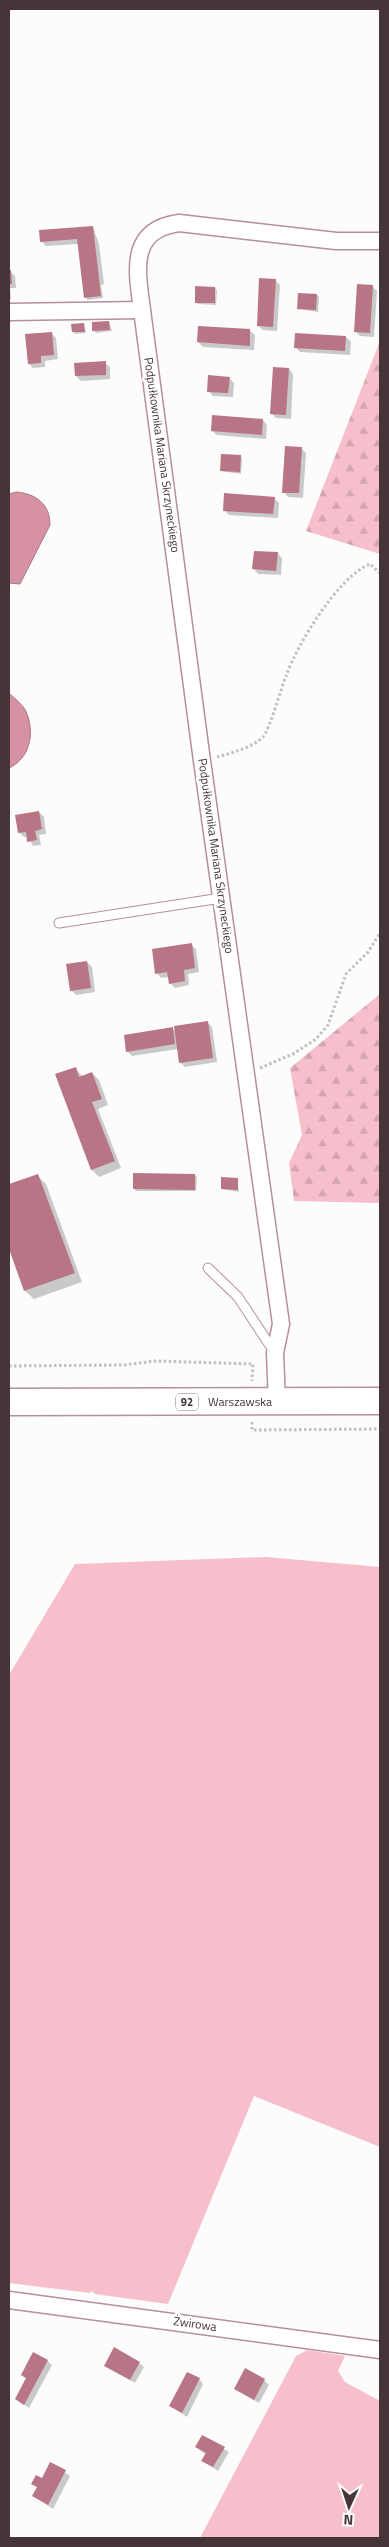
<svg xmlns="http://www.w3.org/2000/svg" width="389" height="2547" font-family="'Titillium Web',sans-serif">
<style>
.green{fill:#f6bfcb}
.forest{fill:url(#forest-firs)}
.water{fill:#d692a2;stroke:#aa7682}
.shadow{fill:#0003}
.building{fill:#b77585}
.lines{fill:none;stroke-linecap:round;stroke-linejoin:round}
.service-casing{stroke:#b59098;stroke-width:11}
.minor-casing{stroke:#b59098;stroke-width:19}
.primary-casing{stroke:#b59098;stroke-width:29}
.path{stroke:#c3bebf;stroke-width:3;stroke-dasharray:2.5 2.5;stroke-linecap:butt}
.service{stroke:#fff;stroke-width:9}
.minor{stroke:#fff;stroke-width:16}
.primary{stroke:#fff;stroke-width:26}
.labels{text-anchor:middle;stroke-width:5;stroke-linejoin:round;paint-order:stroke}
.shield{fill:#fff;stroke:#7d7274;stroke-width:1}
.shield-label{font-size:11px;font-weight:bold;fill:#453538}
.street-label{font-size:12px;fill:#453538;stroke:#fff}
</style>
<defs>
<pattern id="forest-firs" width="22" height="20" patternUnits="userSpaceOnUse" patternTransform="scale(1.25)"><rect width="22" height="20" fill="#f6bfcb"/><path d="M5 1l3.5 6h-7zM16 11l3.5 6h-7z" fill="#d4a5af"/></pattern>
</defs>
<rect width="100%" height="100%" fill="#fcfcfc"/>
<g class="green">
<path d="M266,1557L380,1567V2147L254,2096L168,2304L95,2294L92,2291L90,2293L9,2283V1675L75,1564Z"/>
<path d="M307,2350L345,2356L338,2371L345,2382L380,2401V2538H200L296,2356Z"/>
</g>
<g class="forest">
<path d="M380,341V554L306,531Z"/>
<path d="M380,994V1203L294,1201L289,1163L302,1135L290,1068Z"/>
</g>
<g class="water">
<path d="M17,492C36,494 50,504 50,525L20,584L9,583V494Z"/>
<path d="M9,693C14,698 25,706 27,714C35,735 29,759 9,768Z"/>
</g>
<g class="shadow">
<path d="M93,227L99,244L104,284L101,285L103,298L87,300L78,244L46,246L41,241Z"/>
<path d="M9,271L15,276L16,288H10L11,299L9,300Z"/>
<path d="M275,280L280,285L277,331L263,330L258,325Z"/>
<path d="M372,286L377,291L374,337L360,336L355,331Z"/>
<path d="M215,288L217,290L216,305L198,304L196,302Z"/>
<path d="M317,295L319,297L318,312L298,309Z"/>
<path d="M109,322L112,331L96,333L94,331Z"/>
<path d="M84,325L86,333L75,334L73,332Z"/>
<path d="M250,331L255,335L254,350L203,347L198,342Z"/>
<path d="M51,333L56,338L58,359L45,361V367L33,368L29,364Z"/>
<path d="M346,337L351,342L350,355L300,352L295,347Z"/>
<path d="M105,363L110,367V379L81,381L76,376Z"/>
<path d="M289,369L293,374L291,419L276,418L271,413Z"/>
<path d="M229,378L234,383L233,397L213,396L209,391Z"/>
<path d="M263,420L267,425L266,439L217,435L212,431Z"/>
<path d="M301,448L306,453L303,498L288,497L284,492Z"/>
<path d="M240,456L242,458L241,474L221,471Z"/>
<path d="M274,498L279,503L278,518L229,515L224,510Z"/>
<path d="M277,553L282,558L281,575L258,574L254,569Z"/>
<path d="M39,812L44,817L46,834L39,835L41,845L33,846L28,837H24L20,833Z"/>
<path d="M191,945L196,949L199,972L188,974L189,985L175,988L170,983L169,977L161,978L157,973Z"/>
<path d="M87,962L92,967L95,992L76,995L71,990Z"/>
<path d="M207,1022L212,1027L217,1062L185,1067L180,1062L178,1049L132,1056L127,1051L172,1029L176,1032Z"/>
<path d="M75,1068L83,1077L92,1073L99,1080L108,1105L98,1109L121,1168L99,1177L92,1170L57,1075Z"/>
<path d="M37,1175L46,1184L82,1282L34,1299L25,1291L9,1246V1185Z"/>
<path d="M195,1175L197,1177L196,1191H136L134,1188Z"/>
<path d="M237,1180L239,1192L222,1189Z"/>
<path d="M47,2361L52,2365L29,2408L16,2399L27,2380L23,2375Z"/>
<path d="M139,2363L144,2367L135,2383L106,2365Z"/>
<path d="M199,2379L203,2384L187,2417L171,2406Z"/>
<path d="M264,2380L269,2385L259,2403L236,2389Z"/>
<path d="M202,2436L229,2452L218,2471L203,2461L206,2455L197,2447Z"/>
<path d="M51,2463L70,2476L53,2509L34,2496L38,2489L33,2483L42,2479Z"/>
</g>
<g class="building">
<path d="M93,226L101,296L84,298L77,239L40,242L39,230Z"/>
<path d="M9,270H11L12,284H9Z"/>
<path d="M259,278L276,279L273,327L257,326Z"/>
<path d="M357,284L373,285L370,333L354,332Z"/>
<path d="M195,286L215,287V303H195Z"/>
<path d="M298,293L317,294L316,310L297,309Z"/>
<path d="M109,321L110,330L92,331V322Z"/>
<path d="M84,323L85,332H72L71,324Z"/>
<path d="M198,326L250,329V346L197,342Z"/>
<path d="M52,332L54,355L41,356V363L28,364L25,334Z"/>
<path d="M295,333L346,336L345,351L294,348Z"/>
<path d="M106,361V375L75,376L74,363Z"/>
<path d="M273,367L289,368L286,415L270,414Z"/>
<path d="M208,375L230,377L228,393L207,392Z"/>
<path d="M212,415L263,419L262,435L211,431Z"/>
<path d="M285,446L302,447L299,493H282Z"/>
<path d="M221,454L241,455L240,472L220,471Z"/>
<path d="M224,493L275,497L273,514L223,511Z"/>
<path d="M254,551L278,552L276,571L252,569Z"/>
<path d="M39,811L42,829L35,831L37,840L27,842L26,832L18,833L15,815Z"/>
<path d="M192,943L195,968L184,970L185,981L169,984L167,972L155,974L152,949Z"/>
<path d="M87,961L91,988L70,991L66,964Z"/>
<path d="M208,1021L213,1058L179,1063L174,1026Z"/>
<path d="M173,1027L175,1044L126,1052L124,1035Z"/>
<path d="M76,1067L79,1077L92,1072L102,1099L92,1102L115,1161L91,1170L55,1074Z"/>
<path d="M133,1173L195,1174V1190L133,1189Z"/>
<path d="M38,1174L75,1273L24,1291L9,1249V1184Z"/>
<path d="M221,1177L238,1178V1190L221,1189Z"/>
<path d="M114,2347L140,2362L130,2380L104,2366Z"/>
<path d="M33,2352L48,2360L24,2405L15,2399L26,2378L21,2375Z"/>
<path d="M245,2368L265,2379L254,2400L234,2389Z"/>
<path d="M187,2372L200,2378L182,2413L169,2406Z"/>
<path d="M202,2435L225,2447L213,2467L201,2461L206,2453L195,2447Z"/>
<path d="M50,2462L66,2470L48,2505L32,2496L37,2487L31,2484L36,2475L42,2478Z"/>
</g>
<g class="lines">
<g class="service-casing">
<g id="service">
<path d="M59,923L221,898"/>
<path d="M208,1268L238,1297L275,1353"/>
</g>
</g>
<g class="minor-casing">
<g id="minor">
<path d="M9,312L142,310"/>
<path d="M277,1402L275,1353L281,1324L202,761L142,310C137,271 128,230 179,223L336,241H380"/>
<path d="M9,2300L380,2350"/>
</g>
</g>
<g class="primary-casing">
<path id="primary" d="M9,1402L380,1401"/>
</g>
<g class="path">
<path d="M217,757C231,753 252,748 263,737C270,729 281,688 286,676C298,643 338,577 370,564L380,573"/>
<path d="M260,1068L293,1054L316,1039L328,1025L346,974L368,952L380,933"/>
<path d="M9,1366L124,1365L155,1361L253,1364L252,1381"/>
<path d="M252,1422V1430L380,1429"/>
</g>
<use href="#service" class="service"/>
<use href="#minor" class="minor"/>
<use href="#primary" class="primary"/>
</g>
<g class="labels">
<rect class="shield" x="176" y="1393.5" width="22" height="17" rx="4"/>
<g class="shield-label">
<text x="187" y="1406">92</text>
</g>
<g class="street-label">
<text transform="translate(162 455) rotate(82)" y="4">Podpułkownika Mariana Skrzyneckiego</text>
<text transform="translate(216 856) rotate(82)" y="4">Podpułkownika Mariana Skrzyneckiego</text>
<text x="240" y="1406">Warszawska</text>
<text transform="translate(195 2324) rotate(8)" y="4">Żwirowa</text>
</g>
</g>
<rect width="389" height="2547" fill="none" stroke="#453538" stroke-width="20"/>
<g transform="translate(349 2507) rotate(183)" stroke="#ffffff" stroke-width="4" paint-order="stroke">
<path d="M0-4L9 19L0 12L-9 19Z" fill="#453538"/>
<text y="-8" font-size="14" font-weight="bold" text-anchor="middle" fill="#453538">N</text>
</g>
</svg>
